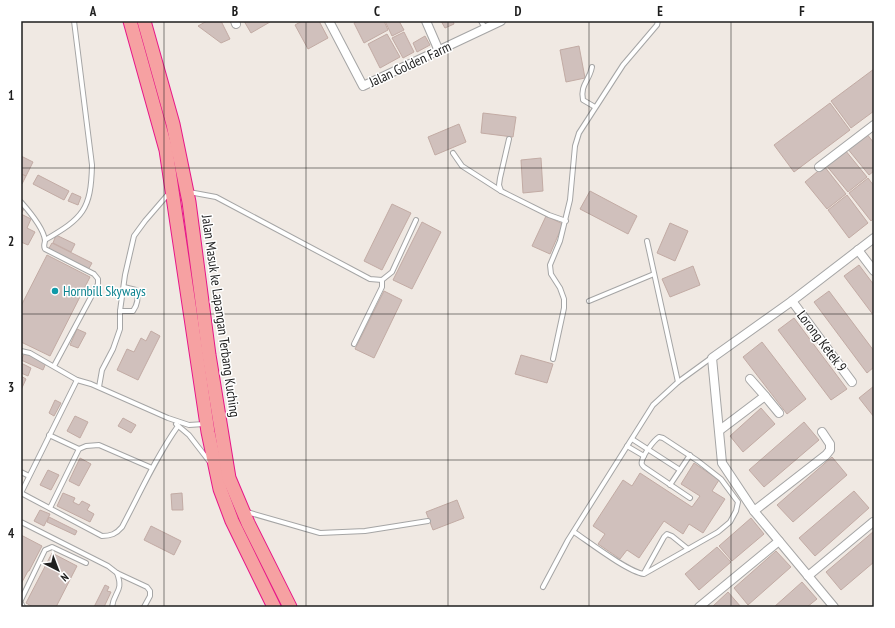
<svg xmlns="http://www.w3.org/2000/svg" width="895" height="628" font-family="'PT Sans Narrow',sans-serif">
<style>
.building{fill:#d0c0bc;stroke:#c2aba4}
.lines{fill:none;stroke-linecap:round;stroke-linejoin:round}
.service-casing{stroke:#a5a5a5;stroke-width:6}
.minor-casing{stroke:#a5a5a5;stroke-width:10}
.trunk-casing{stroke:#e71689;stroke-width:15}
.service{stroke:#fff;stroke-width:4}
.minor{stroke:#fff;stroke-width:8}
.trunk{stroke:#f6a1a2;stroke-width:13}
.grid{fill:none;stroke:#1e1e1e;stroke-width:1;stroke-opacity:0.55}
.culture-dot{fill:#0f9aa8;stroke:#fff;stroke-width:1.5}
.labels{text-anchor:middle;stroke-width:3;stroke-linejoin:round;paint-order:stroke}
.street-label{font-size:14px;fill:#1e1e1e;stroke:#fff}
.culture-label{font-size:14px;fill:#0d838f;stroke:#fff;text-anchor:start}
.neatline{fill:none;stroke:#1e1e1e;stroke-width:1.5}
.grid-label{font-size:13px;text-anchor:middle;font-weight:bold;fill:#1e1e1e}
</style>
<rect width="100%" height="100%" fill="#f0e9e3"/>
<g class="building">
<path d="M207,21H221L230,39L221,43L198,26Z"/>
<path d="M244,21H270V22L251,33Z"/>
<path d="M302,21H319L328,38L308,49L295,25Z"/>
<path d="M358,21H384L388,30L364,43L354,23Z"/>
<path d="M385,21H399L404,30L392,36Z"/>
<path d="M441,21H453L454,24L445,28Z"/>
<path d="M404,32L414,52L403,58L392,38Z"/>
<path d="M387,34L400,57L380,68L368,44Z"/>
<path d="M425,36L430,45L417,52L413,43Z"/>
<path d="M579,46L585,78L566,82L560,50Z"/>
<path d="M874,69V111L851,128L831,101Z"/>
<path d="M830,103L850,130L794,172L774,145Z"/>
<path d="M483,113L516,117L513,137L481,133Z"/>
<path d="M459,124L466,142L435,155L428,137Z"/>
<path d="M866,133L874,143V171L869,175L847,148Z"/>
<path d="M845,150L867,177L848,192L826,165Z"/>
<path d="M21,156L33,162L26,176L21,174Z"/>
<path d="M541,158L543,191L523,193L521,160Z"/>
<path d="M824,166L846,194L827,209L805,182Z"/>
<path d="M21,174L26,176L22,184L21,183Z"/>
<path d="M38,175L69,191L64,200L33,184Z"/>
<path d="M868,178L874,186V218L871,221L849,193Z"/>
<path d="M590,191L637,216L628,234L580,209Z"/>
<path d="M72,193L81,197L78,205L68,201Z"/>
<path d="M847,195L868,223L849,238L828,210Z"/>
<path d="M392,204L411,213L382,270L364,261Z"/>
<path d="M21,205L25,207L21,214L31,219L27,228L35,232L28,245L21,242Z"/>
<path d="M546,216L563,224L550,254L532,246Z"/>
<path d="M422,222L441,232L412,289L393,280Z"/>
<path d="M670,223L688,231L675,261L657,253Z"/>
<path d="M56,235L75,244L71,252L53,243Z"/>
<path d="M52,243L92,263L88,270L48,250Z"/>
<path d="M47,255L90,277L50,356L21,342V306Z"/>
<path d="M859,265L874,285V316L844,276Z"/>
<path d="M693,266L700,285L670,297L662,279Z"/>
<path d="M384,291L402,300L374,358L355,349Z"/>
<path d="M829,291L874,351V367L867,373L814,302Z"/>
<path d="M794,318L847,389L831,400L778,330Z"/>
<path d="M77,329L86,333L78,348L70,345Z"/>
<path d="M151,331L160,336L138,380L117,370L127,349L134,352L141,338L146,341Z"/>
<path d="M762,342L806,399L787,414L743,357Z"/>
<path d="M25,353L46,363L43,370L21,360Z"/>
<path d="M521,355L553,364L547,383L515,374Z"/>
<path d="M21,363L31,368L28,376L21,373Z"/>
<path d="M21,376L26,379L21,390Z"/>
<path d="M874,386V417L859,398Z"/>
<path d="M55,400L61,403L54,416L49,413Z"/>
<path d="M761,408L775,424L743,452L730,436Z"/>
<path d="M75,416L88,422L80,438L67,431Z"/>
<path d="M123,418L136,425L131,433L118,426Z"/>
<path d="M804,422L819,440L764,487L749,470Z"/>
<path d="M832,457L847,475L793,522L777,505Z"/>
<path d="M80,458L91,464L79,486L69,481Z"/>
<path d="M694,463L719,480L712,491L725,499L703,533L689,524L683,534L664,521L639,558L627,550L620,559L598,544L605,534L593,526L623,480L632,486L640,473L692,507L700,496L681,484Z"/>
<path d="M48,470L59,475L51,490L40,485Z"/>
<path d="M854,491L869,508L815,556L799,538Z"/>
<path d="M63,493L75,498L73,502L79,505L82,501L90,505L87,510L94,514L90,522L57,506Z"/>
<path d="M182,493L183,510H172L171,494Z"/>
<path d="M457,500L464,518L433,530L426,512Z"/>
<path d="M40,510L50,514L44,526L34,521Z"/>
<path d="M49,517L77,531L75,535L47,522Z"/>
<path d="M751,518L764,534L732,561L719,546Z"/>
<path d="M151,526L181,541L174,555L144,540Z"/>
<path d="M874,531V562L841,590L826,572Z"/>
<path d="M21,535L42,546L29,571H28L21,584Z"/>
<path d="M717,547L731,562L699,590L685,574Z"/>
<path d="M776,551L791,567L748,605L734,588Z"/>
<path d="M52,553L77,566L56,607H33L26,603Z"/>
<path d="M802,582L817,599L807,607H774Z"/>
<path d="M105,585L109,587L107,591L111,592L104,607H94Z"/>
<path d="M728,592L741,607H712Z"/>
</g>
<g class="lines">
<g class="service-casing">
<g id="service">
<path d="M481,21L485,28"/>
<path d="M592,67C589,82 580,84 583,100L595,107"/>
<path d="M453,153L462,166L501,191L549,215L566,221"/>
<path d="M501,191L499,185L500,178L509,139"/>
<path d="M189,192L216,197L370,279L382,280L392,272L416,220"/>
<path d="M21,202C29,211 43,227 45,240C45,244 43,245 45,249L94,274L98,279V284L54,366"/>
<path d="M45,240C83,218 91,210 92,165L74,21"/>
<path d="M647,241L678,382"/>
<path d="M589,301L654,274"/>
<path d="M120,311H133C138,304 139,298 136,290L124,287"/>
<path d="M354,344L382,287V280"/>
<path d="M21,351L30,353L77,380L91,384L168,418L189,425L204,424"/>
<path d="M553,359L564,308V299L560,288L551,274L550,265L560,241L570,200L575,146L579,133L623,65L657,25L658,21"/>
<path d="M99,387L102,370L113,349L120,329V311L125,275L134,236L145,221L170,192"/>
<path d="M176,424L189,435L209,461"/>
<path d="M49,435L79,449"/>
<path d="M632,439L680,470"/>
<path d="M627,446L644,456"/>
<path d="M21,472L29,476"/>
<path d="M670,485L690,455"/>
<path d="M21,493L102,536C111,536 116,534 122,527C140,493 156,457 178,426"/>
<path d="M21,493L77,380"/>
<path d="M50,508L79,449L86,446L99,445L152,468"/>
<path d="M247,512L320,533L365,531L428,521"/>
<path d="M21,522L108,566L117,573L147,587L150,591V596L144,607"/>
<path d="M574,532C589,542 628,572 644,574L718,532L730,522L736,511L738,502L721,479L698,461L663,438L659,437C654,440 643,455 642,461C641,464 642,465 644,467L690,498"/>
<path d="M644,573L664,537L667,534L672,536L688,549"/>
<path d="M543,587L568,540L653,405L678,382L711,358"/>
<path d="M21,600L45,550L52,547L86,563"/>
<path d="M21,603L23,607"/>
<path d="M112,607C114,591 124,592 117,573"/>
</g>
</g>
<g class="minor-casing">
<g id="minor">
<path d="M235,21L236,24"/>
<path d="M329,21L363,86L501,21"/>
<path d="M426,21L439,51"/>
<path d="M819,167L874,125"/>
<path d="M858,250L874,271"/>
<path d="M792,301L852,382"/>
<path d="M750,379L765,396"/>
<path d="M720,430L765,396L779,413"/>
<path d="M754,511L826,455L830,450V444L822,432"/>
<path d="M808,576L873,522"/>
<path d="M699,607L779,541"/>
<path d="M834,607L754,511L722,463L712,358L792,301L874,238"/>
</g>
</g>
<g class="trunk-casing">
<g id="trunk">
<path d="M130,21L166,150L208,432L220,489L232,521L274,607"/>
<path d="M144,21L173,124L189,202L209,355L229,478L248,523L290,607"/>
</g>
</g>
<use href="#service" class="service"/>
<use href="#minor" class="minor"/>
<use href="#trunk" class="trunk"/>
</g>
<path class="grid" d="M164,21V607M306,21V607M448,21V607M589,21V607M731,21V607M21,168H874M21,314H874M21,460H874"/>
<circle class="culture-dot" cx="55" cy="291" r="4"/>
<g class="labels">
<g class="street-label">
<text transform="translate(410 64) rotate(-25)" y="5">Jalan Golden Farm</text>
<text transform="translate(221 316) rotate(82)" y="5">Jalan Masuk ke Lapangan Terbang Kuching</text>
<text transform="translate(822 341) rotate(53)" y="5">Lorong Ketek 9</text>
</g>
<g class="culture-label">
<text x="63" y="296">Hornbill Skyways</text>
</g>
</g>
<rect width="895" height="628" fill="none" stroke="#ffffff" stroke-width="44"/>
<g transform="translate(58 570) rotate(138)" stroke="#ffffff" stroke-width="3" paint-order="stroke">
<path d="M0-3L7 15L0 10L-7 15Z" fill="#1e1e1e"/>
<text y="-6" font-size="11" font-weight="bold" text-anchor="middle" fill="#1e1e1e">N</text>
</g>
<rect x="22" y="22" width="851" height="584" class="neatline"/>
<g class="grid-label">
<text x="93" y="16">A</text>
<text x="235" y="16">B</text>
<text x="377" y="16">C</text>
<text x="518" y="16">D</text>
<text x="660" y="16">E</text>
<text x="802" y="16">F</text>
<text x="11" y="100">1</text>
<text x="11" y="246">2</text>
<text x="11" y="392">3</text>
<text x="11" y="538">4</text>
</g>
</svg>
